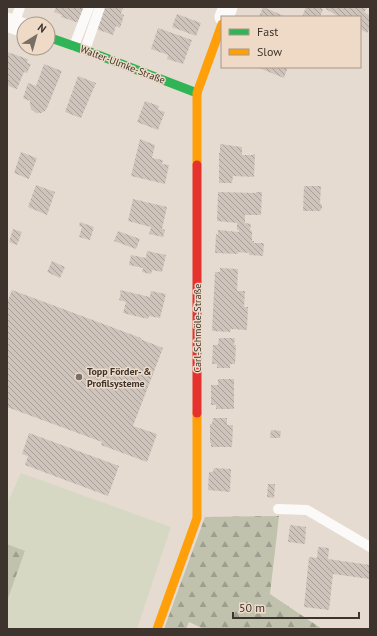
<svg xmlns="http://www.w3.org/2000/svg" width="377" height="636" font-family="'PT Sans',sans-serif">
<style>
.green{fill:#d6d8c4}
.forest{fill:url(#forest-firs)}
.building{fill:url(#building-back-hatch)}
.lines{fill:none;stroke-linecap:round;stroke-linejoin:round}
.lane{stroke:#fbfaf8;stroke-width:10}
.street{stroke:#fbfaf8;stroke-width:19}
.fast{stroke:#30b455;stroke-width:9}
.slow{stroke:#ff9f0a;stroke-width:9}
.jam{stroke:#e5322d;stroke-width:9}
.poi-dot{fill:#786e66;stroke:#efdac7;stroke-width:1.5}
.labels{text-anchor:middle;stroke-width:3;stroke-linejoin:round;paint-order:stroke}
.street-label{font-size:10px;fill:#3c342d;stroke:#efdac7}
.poi-label{font-size:10px;font-weight:bold;fill:#3c342d;stroke:#efdac7;text-anchor:start}
</style>
<defs>
<pattern id="forest-firs" width="22" height="20" patternUnits="userSpaceOnUse"><rect width="22" height="20" fill="#c0c2ad"/><path d="M5 1l3.5 6h-7zM16 11l3.5 6h-7z" fill="#9d9e8d"/></pattern>
<pattern id="building-back-hatch" width="6" height="6" patternUnits="userSpaceOnUse"><rect width="6" height="6" fill="#cec4bb"/><path d="M-1 5l2 2M0 0l6 6M5-1l2 2" fill="none" stroke="#a8a098"/></pattern>
</defs>
<rect width="100%" height="100%" fill="#e6dbd0"/>
<path class="green" d="M21,473L171,527L137,629H7V601L25,551L7,544V504Z"/>
<g class="forest">
<path d="M279,516L270,594L322,629H204L189,622L186,629H164L205,517Z"/>
<path d="M7,544L25,551L7,601Z"/>
</g>
<g class="building">
<path d="M56,7H84L79,23L61,17L62,15L54,12Z"/>
<path d="M103,7H123L121,14L124,15L120,28L116,26L113,35L96,29Z"/>
<path d="M263,7L284,16L283,17H259Z"/>
<path d="M306,7H318L323,9L320,17H302Z"/>
<path d="M327,7H365L367,8L364,12L370,16V28L367,33L360,29V17H339L326,9Z"/>
<path d="M177,14L201,23L196,36L172,27Z"/>
<path d="M158,28L192,40L183,64L167,59L168,55L151,49Z"/>
<path d="M7,52L28,59L27,63L31,64L27,73L24,72L17,89L8,86L9,85L7,84Z"/>
<path d="M44,64L62,71L47,108L45,111L41,113H36L31,109L30,105V101L23,98L28,83L36,86Z"/>
<path d="M259,67H288L284,78L259,68Z"/>
<path d="M78,76L96,83L81,118L65,112Z"/>
<path d="M145,101L159,106L158,110L165,112L158,130L137,122Z"/>
<path d="M140,139L155,145L152,158L163,160L162,164L169,165L165,184L131,176Z"/>
<path d="M220,144L242,147V155H253V154H255L254,177L233,176L232,183H219V153H220Z"/>
<path d="M21,152L37,158L29,179L14,173Z"/>
<path d="M36,185L55,192L47,215L28,207Z"/>
<path d="M304,186H321L320,203L322,205V208L320,211H303Z"/>
<path d="M218,192L256,193V192H262L261,215H245V223L251,224L250,230L252,231V241H254V243H264L263,256L249,255V253L238,252V254L215,253L216,234L218,235V230L239,232V230H237V223L217,221Z"/>
<path d="M133,199L167,207L162,229L165,230L163,237L149,234L151,227L128,221Z"/>
<path d="M80,222L94,227L90,240L79,237L82,227L79,226Z"/>
<path d="M13,229L22,232L17,245L9,242Z"/>
<path d="M118,231L140,239L136,249L114,241Z"/>
<path d="M147,251L166,255L162,272L152,270L151,274L142,272L143,268L129,265L131,255L146,258Z"/>
<path d="M52,261L65,267L60,278L47,272Z"/>
<path d="M220,268L238,269L237,291H245L244,307H248L247,330L231,329L230,332L212,331L215,272H220Z"/>
<path d="M12,290L141,338L140,339L163,348L133,426L157,434L147,462L101,445L102,442L7,407V303Z"/>
<path d="M120,290L150,297L151,291L166,294L160,318L149,316L148,319L123,313L126,302L119,300L121,293H120Z"/>
<path d="M219,338H235L234,345H236L235,364H230V368H217V364H212L213,345H218Z"/>
<path d="M218,379H234V409H216V405H211V385H218Z"/>
<path d="M213,418H227V425H233L232,447H211V443H210V424H212Z"/>
<path d="M271,430L281,431L280,438H270Z"/>
<path d="M29,433L119,466L108,496L25,465L28,456L22,454Z"/>
<path d="M214,468L231,469L230,492L208,490L209,472H213Z"/>
<path d="M268,484H275L274,498L267,497Z"/>
<path d="M290,525L306,527L305,544L288,542Z"/>
<path d="M318,547L329,548L328,559L370,565V579L333,574L329,610L304,607L309,557L317,558Z"/>
</g>
<g class="lines">
<g class="lane">
<path d="M14,24L20,7"/>
<path d="M74,46L89,7"/>
<path d="M85,50L100,7"/>
<path d="M278,509L307,510L370,547"/>
</g>
<g class="street">
<path d="M224,17L228,7"/>
<path d="M7,22L24,28"/>
</g>
<path class="fast" d="M48,37L85,50L197,93"/>
<g class="slow">
<path d="M197,165V93L222,24"/>
<path d="M157,629L197,518V413"/>
</g>
<path class="jam" d="M197,165V413"/>
</g>
<circle class="poi-dot" cx="79" cy="377" r="4"/>
<g class="labels">
<g class="street-label">
<text transform="translate(123 64) rotate(21)" y="4">Walter-Ulmke-Straße</text>
<text transform="translate(197 328) rotate(-90)" y="4">Carl-Schmöle-Straße</text>
</g>
<g class="poi-label">
<text x="87" y="375">Topp Förder- &amp;<tspan x="87" dy="12">Profilsysteme</tspan></text>
</g>
</g>
<rect width="377" height="636" fill="none" stroke="#3c342d" stroke-width="16"/>
<rect x="221" y="16" width="140" height="52" fill="#efdac7" stroke="#a79889"/>
<rect x="229" y="29" width="20" height="6" fill="#30b455" stroke="#a79889"/>
<text x="257" y="36" font-size="12" fill="#3c342d">Fast</text>
<rect x="229" y="49" width="20" height="6" fill="#ff9f0a" stroke="#a79889"/>
<text x="257" y="56" font-size="12" fill="#3c342d">Slow</text>
<g transform="translate(36 36) rotate(37)"><circle r="19" fill="#efdac7" stroke="#a79889"/>
<path d="M0-3L7 15L0 10L-7 15Z" fill="#786e66"/>
<text y="-6" font-size="11" font-weight="bold" text-anchor="middle" fill="#3c342d">N</text>
</g>
<path d="M233 612v6h126v-6" fill="none" stroke="#3c342d" stroke-width="2"/>
<text x="239" y="612" font-size="12" fill="#3c342d" stroke="#efdac7" stroke-width="3" paint-order="stroke">50 m</text>
</svg>
